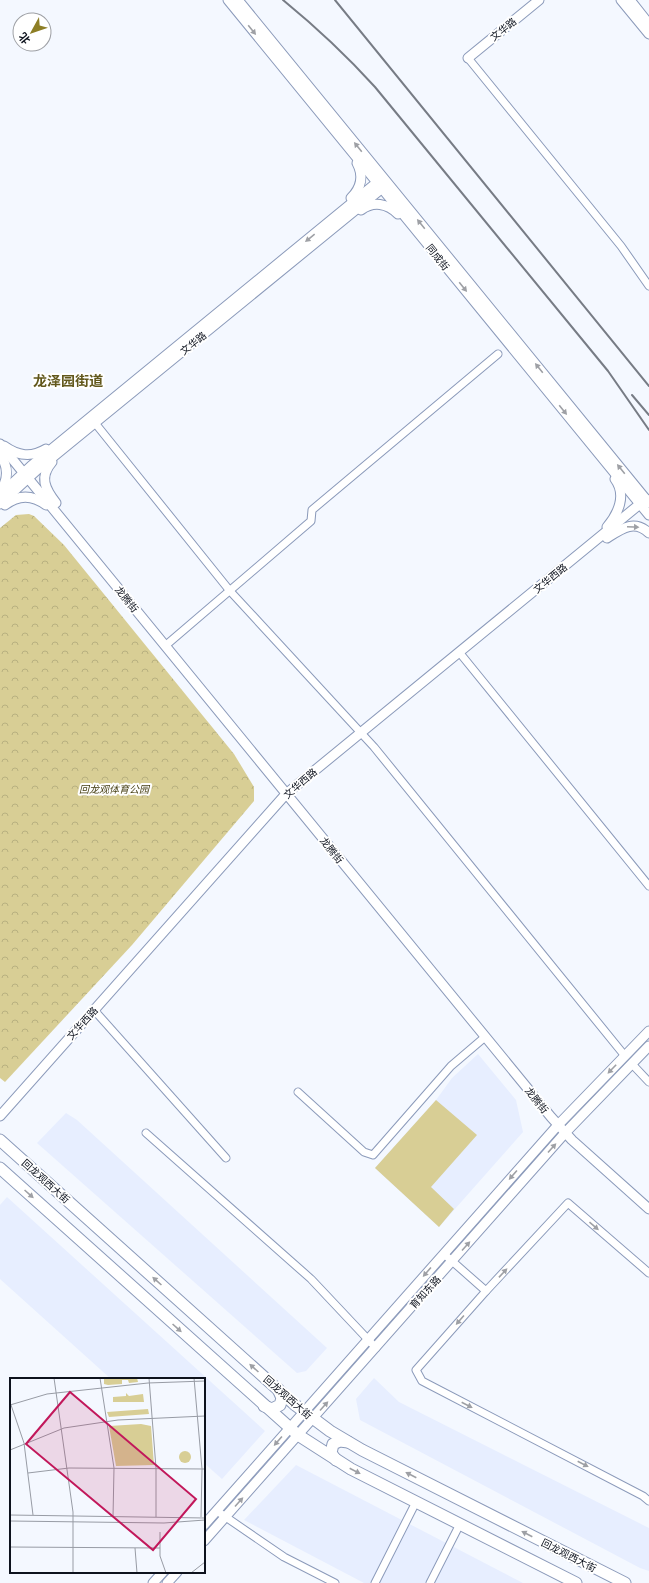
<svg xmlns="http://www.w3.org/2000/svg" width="649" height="1583" font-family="'Times New Roman','Noto Sans SC',serif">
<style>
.built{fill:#e7eeff}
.grass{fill:#d8ce95}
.park{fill:url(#park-crowns)}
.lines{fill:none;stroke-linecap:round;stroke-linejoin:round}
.street-casing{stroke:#8b9aba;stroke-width:9}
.secondary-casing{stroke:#8b9aba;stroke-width:11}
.primary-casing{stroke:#8b9aba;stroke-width:13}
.street{stroke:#fff;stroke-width:7}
.secondary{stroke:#fff;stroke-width:9}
.primary{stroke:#fff;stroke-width:11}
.rail{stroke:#777c85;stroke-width:2}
.oneway{fill:#9ea0a5}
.labels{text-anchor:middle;stroke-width:4;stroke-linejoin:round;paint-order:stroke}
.street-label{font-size:10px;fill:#0d121d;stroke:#fff}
.park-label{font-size:10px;font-style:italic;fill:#463f14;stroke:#fff}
.district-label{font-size:14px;font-weight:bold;fill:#62581c;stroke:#fff}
.inset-road{fill:none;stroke:#989ca5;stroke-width:1}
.view{fill:#c2185b;fill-opacity:0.15;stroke:#c2185b;stroke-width:2}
.inset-edge{fill:none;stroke:#0d121d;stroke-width:2}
</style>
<defs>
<pattern id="park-crowns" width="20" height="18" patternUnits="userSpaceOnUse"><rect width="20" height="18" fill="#d8ce95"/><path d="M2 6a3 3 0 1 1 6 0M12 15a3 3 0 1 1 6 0" fill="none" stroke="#b8b080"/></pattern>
</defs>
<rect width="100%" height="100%" fill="#f4f8ff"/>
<g class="built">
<path d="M478,1054L516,1100L523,1132L439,1227L375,1168L436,1100L452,1078Z"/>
<path d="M66,1113L77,1120L327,1348L306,1371L297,1373L37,1143Z"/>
<path d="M7,1197L265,1431L222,1479L204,1463V1379H111L0,1279V1205Z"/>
<path d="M374,1378L399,1402L649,1528V1571L640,1568L360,1420L356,1399Z"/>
<path d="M296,1465L523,1583H364L244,1520Z"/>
</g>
<path class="grass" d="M436,1100L477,1135L431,1187L454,1209L439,1227L375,1168Z"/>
<path class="park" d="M29,514L34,516L64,545L234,754L254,787V801L132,945L5,1082L0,1078V528L16,515Z"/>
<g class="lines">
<g class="street-casing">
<g id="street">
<path d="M468,58L621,246L649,286"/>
<path d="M95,423L230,591L374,747L625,1056"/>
<path d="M165,646L311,521L312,510L498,354"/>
<path d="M459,652L649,886"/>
<path d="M94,1010L226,1158"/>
<path d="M632,1064L649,1082"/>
<path d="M298,1092L364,1152L373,1155L451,1066L485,1037"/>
<path d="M146,1133L311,1279L376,1348"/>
<path d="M444,1254L486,1291L568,1203L649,1273"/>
<path d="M486,1291L416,1370L422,1381L643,1496L649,1501"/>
<path d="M217,1511L284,1557L335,1583"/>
<path d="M375,1583L416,1502"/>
<path d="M430,1583L460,1524"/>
</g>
</g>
<g class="secondary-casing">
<g id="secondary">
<path d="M228,0L649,515"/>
<path d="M238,0L649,503"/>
<path d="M621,0L649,34"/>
<path d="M630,0L649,24"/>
<path d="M468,58L539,0"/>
<path d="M351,198C361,188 364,176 357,163"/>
<path d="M361,210C373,201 387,203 398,214"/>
<path d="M0,444L551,1117L572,1140L649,1209"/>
<path d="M4,446C18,456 31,458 46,449"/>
<path d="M0,455C9,467 8,480 0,492"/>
<path d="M52,462C39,477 45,489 56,503"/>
<path d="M0,495L31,466L380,180"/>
<path d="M0,504L37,470L386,185"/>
<path d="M5,505C19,494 33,495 46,505"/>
<path d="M607,527C618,514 627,495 615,479"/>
<path d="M607,538C621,529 634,519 649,533"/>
<path d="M0,1116L286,794L646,499"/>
<path d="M204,1525L558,1125L649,1031"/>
<path d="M204,1541L565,1133L649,1046"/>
<path d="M153,1583L163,1572"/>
<path d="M167,1583L177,1572"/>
</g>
</g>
<g class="primary-casing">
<g id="primary">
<path d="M0,1140L294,1404L330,1431L362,1450L625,1583"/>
<path d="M0,1168L298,1435L351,1469L576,1583"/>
<path d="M264,1406L272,1409L280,1405L282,1398L278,1389"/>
<path d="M336,1460L331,1453L333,1444L340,1441L348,1442"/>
</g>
</g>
<use href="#street" class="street"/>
<use href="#secondary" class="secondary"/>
<use href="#primary" class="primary"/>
<g class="rail">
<path d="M283,0C316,27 346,55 375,87L608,371L649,430"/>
<path d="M335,0L649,386"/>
<path d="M632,395L649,415"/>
</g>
</g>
<defs><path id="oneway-solid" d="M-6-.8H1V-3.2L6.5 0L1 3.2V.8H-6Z"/></defs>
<g class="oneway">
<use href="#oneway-solid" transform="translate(252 30) rotate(51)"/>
<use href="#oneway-solid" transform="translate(358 147) rotate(-129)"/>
<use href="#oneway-solid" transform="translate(421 224) rotate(-129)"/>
<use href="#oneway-solid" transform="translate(310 238) rotate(141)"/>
<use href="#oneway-solid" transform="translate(463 287) rotate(51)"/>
<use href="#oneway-solid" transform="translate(539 368) rotate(-129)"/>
<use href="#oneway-solid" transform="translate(563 410) rotate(51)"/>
<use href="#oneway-solid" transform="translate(621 469) rotate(-129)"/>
<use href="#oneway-solid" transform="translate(633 527) rotate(2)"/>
<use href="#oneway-solid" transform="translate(612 1069) rotate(134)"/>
<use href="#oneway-solid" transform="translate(552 1148) rotate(-48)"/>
<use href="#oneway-solid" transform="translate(513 1175) rotate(131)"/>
<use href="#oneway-solid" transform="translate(29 1194) rotate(42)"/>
<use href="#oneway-solid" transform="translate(594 1226) rotate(41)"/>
<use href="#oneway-solid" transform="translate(466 1246) rotate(-48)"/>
<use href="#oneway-solid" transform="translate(427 1272) rotate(131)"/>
<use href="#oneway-solid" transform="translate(503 1273) rotate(-47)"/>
<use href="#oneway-solid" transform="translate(157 1281) rotate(-138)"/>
<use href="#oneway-solid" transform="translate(460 1320) rotate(131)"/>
<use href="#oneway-solid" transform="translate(177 1328) rotate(42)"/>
<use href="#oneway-solid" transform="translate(254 1368) rotate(-138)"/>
<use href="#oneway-solid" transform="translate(467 1405) rotate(27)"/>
<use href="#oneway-solid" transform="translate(324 1406) rotate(-48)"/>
<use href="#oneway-solid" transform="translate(278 1441) rotate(131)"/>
<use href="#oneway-solid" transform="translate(583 1464) rotate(27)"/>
<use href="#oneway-solid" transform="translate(355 1471) rotate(27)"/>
<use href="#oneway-solid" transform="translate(411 1475) rotate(-153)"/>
<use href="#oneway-solid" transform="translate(239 1502) rotate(-48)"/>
<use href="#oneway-solid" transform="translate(527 1534) rotate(-153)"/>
</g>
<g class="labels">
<g class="street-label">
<text transform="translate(503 29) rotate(-39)" y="4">文华路</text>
<text transform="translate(438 257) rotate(51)" y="4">同成街</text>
<text transform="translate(193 343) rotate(-39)" y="4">文华路</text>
<text transform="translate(550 578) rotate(-39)" y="4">文华西路</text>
<text transform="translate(127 599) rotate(51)" y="4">龙腾街</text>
<text transform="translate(300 783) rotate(-41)" y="4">文华西路</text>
<text transform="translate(332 850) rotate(51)" y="4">龙腾街</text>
<text transform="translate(82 1023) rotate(-48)" y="4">文华西路</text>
<text transform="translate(537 1100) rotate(51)" y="4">龙腾街</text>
<text transform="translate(46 1181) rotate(42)" y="4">回龙观西大街</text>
<text transform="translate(425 1292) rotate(-48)" y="4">育知东路</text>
<text transform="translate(288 1397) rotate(41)" y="4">回龙观西大街</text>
<text transform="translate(569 1555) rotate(27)" y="4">回龙观西大街</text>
</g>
<g class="park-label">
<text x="114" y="793">回龙观体育公园</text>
</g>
<g class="district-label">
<text x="68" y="386">龙泽园街道</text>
</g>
</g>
<g transform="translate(10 1378)">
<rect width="195" height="195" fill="#f4f8ff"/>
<path d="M169 79a6 6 0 1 1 12 0a6 6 0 1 1-12 0Z" fill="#d8ce95"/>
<path d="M127,0L128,4L119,5L118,2H112V6L98,7L94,6V1ZM116,15L119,18L133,16L134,24H103V19L116,18ZM138,31L139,36L99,39L97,34ZM131,46L141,48L144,87L106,88L99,48Z" fill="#d8ce95"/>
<path class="inset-road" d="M44,0L63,134V195M90,0L104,90L103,139M139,0L146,90V139M184,0L192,91L191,139M0,24L14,65L23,137M0,27L37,16L138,5L195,3M0,72L54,50L108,42L195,38M18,95L59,90L195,91M0,137L195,140M0,143L154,145L195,142M150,154V178L156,195M0,169L150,170M125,170L127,195M181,195L195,184"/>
<path class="view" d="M60,14L186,121L143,172L16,66Z"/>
<rect width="195" height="195" class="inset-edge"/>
</g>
<g transform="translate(32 32) rotate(230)"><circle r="19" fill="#ffffff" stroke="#9ea0a5"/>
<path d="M0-3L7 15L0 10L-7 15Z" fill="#8d7e25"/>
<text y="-6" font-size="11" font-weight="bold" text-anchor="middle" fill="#0d121d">北</text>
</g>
</svg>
